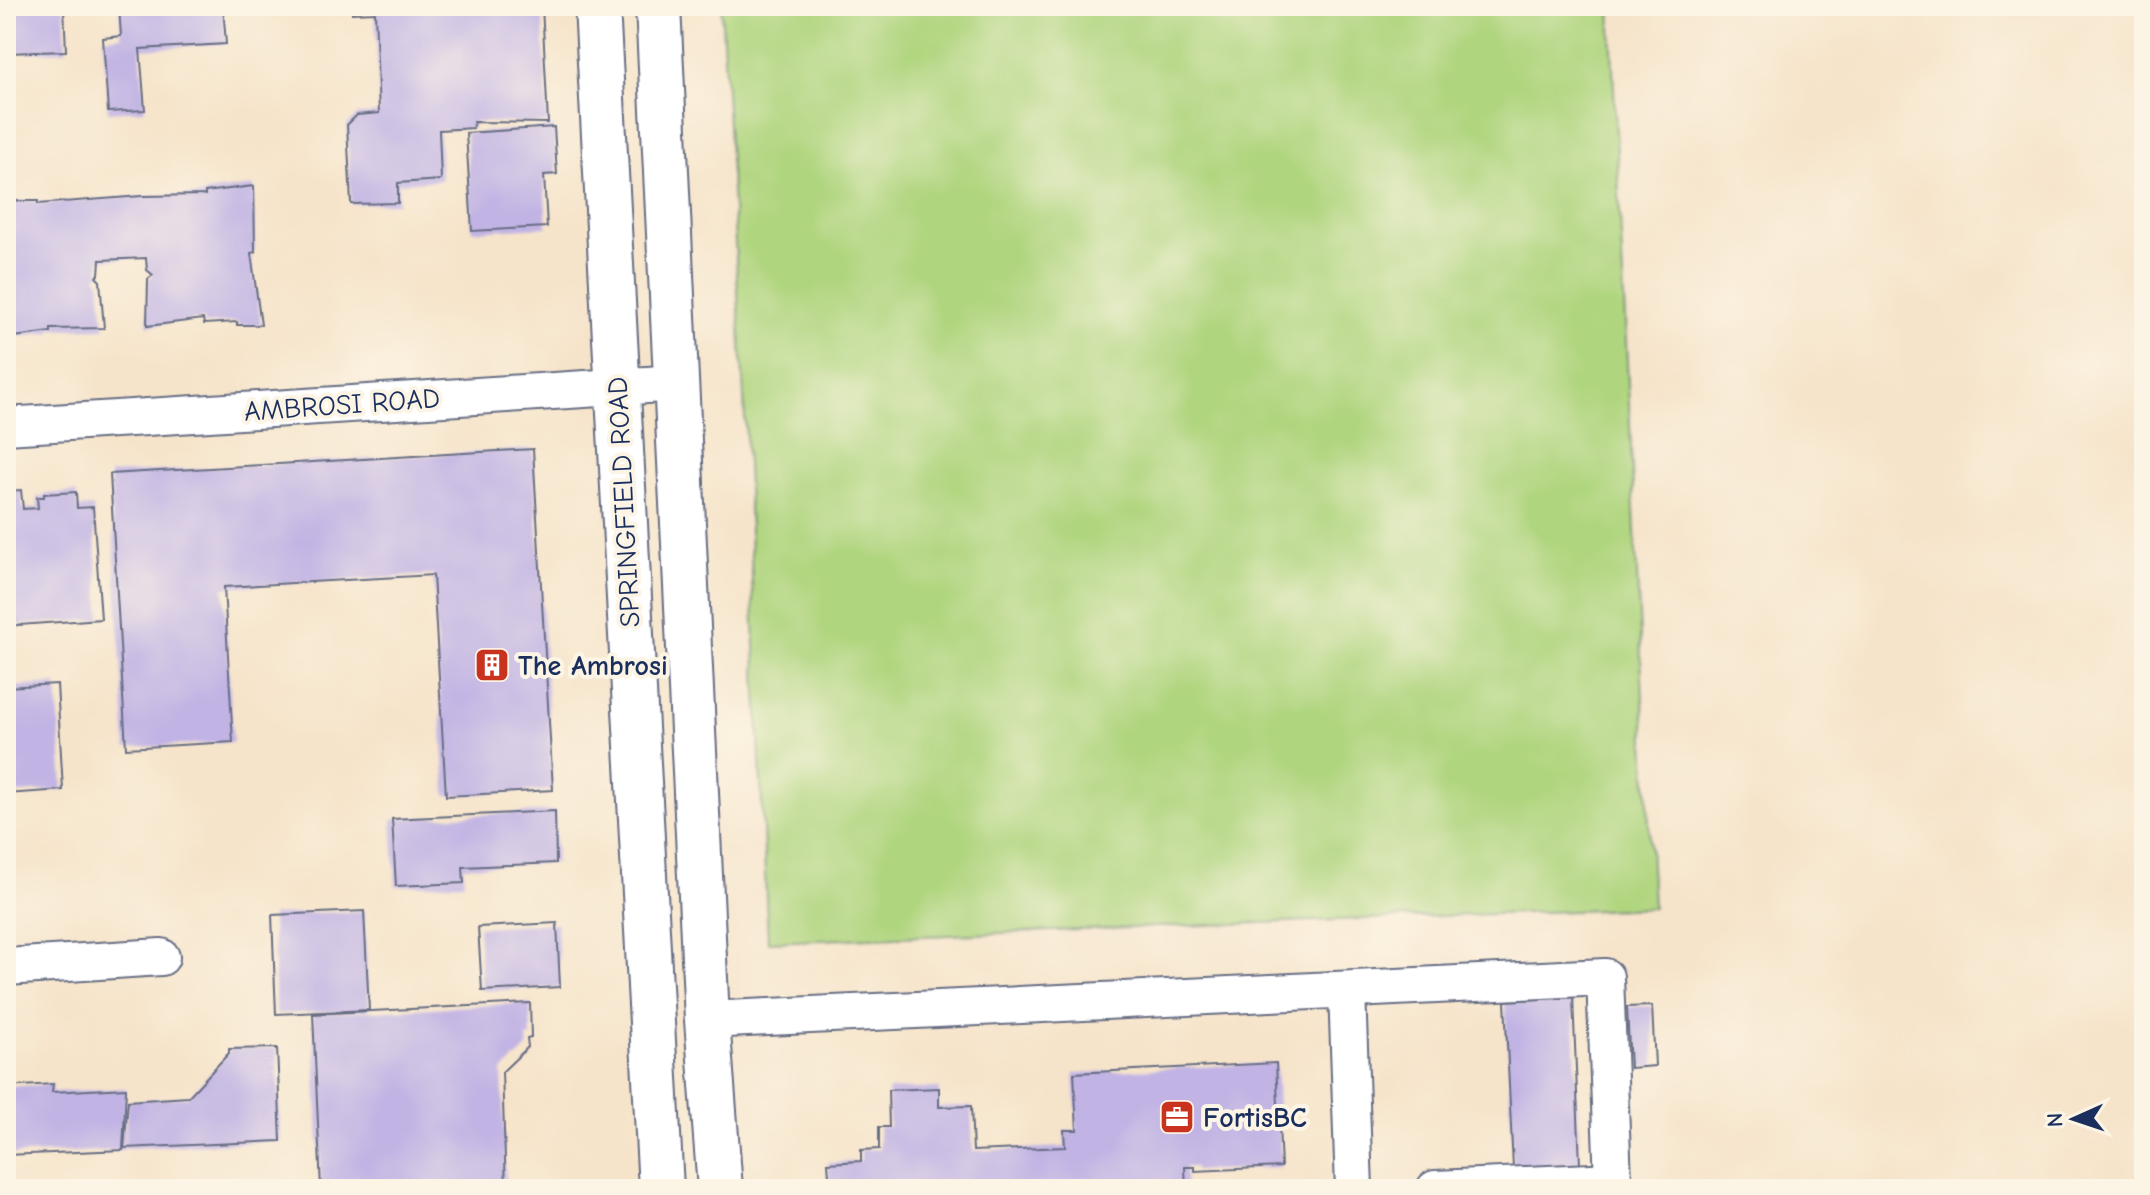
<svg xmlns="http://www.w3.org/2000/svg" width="2150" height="1195" font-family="'Comic Neue',sans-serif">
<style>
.green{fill:#b0d57f;stroke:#66826e;stroke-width:2}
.building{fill:#c1b3e4}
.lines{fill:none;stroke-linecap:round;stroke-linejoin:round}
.minor-casing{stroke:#686e84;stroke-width:40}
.major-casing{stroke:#686e84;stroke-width:48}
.minor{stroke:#fff;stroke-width:36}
.major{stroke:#fff;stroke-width:44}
.labels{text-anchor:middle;stroke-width:8;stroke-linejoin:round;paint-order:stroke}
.street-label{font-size:28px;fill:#1b2f5e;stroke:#fcf5e5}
.poi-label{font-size:28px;font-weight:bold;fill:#1b2f5e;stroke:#fcf5e5;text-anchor:start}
</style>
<rect width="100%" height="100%" fill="#fcf5e5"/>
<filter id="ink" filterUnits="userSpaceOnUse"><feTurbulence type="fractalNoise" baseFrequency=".0125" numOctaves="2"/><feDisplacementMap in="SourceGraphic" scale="16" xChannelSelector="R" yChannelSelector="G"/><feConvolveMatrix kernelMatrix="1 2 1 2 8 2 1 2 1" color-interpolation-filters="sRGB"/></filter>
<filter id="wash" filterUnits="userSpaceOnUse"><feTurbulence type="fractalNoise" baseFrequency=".006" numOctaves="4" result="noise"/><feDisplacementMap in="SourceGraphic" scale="32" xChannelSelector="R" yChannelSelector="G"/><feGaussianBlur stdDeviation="1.8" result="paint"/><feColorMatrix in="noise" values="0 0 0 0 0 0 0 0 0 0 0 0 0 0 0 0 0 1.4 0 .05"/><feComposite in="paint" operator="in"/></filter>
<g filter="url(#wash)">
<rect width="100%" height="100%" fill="#f6e4ca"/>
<path class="green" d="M721,6H1610L1653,908L768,942L744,395Z"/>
<g id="blocks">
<g class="building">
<path d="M6,6H64L66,51L6,53Z"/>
<path d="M119,6H223L226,44L140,49L145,110L108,112L103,38L121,36Z"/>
<path d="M352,6H542L548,123L474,122L473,128L439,130L441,180L398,183V203L351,204L347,125L357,115L379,113L375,12L352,13Z"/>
<path d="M554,127L557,174L544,175L547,227L472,231L466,133Z"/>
<path d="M254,186L255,252L251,253L261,325H237V322L204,324L203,319L147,326L148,279L153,275L147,270L146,258L100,260L99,274L96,277L100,281L104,328L51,329V332L6,338V201H38V204L142,196L205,195V192Z"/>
<path d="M533,449L553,790L446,796L433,575L224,587L233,742L126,748L110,474Z"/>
<path d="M21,490L23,509L38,508L37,497H44V494L76,492L77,508L93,507L101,619L6,626L7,491Z"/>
<path d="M57,684L63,790L6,794V687Z"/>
<path d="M555,811L556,863L463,867L464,883L396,886L392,819Z"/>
<path d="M364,911L369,1010L276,1014L272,915Z"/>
<path d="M557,923L560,987L482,991L478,927Z"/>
<path d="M1573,997L1581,1189H1514L1505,1001Z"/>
<path d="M530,1003L531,1037L527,1038L528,1047L502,1072L506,1189H321L313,1014Z"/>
<path d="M1652,1006L1655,1066L1630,1068L1627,1007Z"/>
<path d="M277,1048L281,1141L124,1148L128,1101L188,1097L229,1053V1049Z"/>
<path d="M1276,1063L1281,1167L1195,1171V1167H1185L1186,1189H830L828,1163L861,1161V1150L879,1149V1127H889L888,1090L939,1088V1107L971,1106L973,1151L1065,1147L1064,1130H1077L1074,1073Z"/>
<path d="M53,1084L52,1092L126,1088L123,1150L6,1155V1087Z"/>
</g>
</g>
</g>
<g filter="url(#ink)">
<use href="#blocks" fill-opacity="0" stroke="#686e84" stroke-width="2"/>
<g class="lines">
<g class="minor-casing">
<g id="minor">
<path d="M6,426L678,383"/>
<path d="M6,967L161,957"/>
<path d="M1347,990L1354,1189"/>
<path d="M707,1020L1605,977L1613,1181L1618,1189"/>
<path d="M1435,1189L1613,1181"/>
</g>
</g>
<g class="major-casing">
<g id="major">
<path d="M597,6L661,1189"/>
<path d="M658,6L707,1020L720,1189"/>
</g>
</g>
<use href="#minor" class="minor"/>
<use href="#major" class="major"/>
</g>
</g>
<defs>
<g id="building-square" transform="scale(1.8)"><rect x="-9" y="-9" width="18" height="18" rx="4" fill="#c8321e" stroke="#fcf5e5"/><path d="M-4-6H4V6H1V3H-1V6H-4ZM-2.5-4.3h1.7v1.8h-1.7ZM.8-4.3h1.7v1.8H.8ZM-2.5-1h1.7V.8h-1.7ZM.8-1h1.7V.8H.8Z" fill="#fff"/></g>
<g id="office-square" transform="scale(1.8)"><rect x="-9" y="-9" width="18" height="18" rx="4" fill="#c8321e" stroke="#fcf5e5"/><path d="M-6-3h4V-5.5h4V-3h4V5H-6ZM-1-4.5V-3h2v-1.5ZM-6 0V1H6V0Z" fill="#fff"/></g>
</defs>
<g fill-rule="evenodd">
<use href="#building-square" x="492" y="665"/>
<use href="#office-square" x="1177" y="1117"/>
</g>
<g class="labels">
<g class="street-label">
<text transform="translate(342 404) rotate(-4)" y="10">AMBROSI ROAD</text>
<text transform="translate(623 502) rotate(-93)" y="10">SPRINGFIELD ROAD</text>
</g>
<g class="poi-label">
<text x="518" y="675">The Ambrosi</text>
<text x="1203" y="1127">FortisBC</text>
</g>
</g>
<rect width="2150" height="1195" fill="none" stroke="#fcf5e5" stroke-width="32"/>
<g transform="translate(2074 1119) rotate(267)" stroke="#fcf5e5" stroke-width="6" paint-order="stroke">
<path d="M0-6L14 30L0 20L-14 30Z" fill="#1b2f5e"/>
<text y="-12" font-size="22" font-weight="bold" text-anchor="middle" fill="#1b2f5e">N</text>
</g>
</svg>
